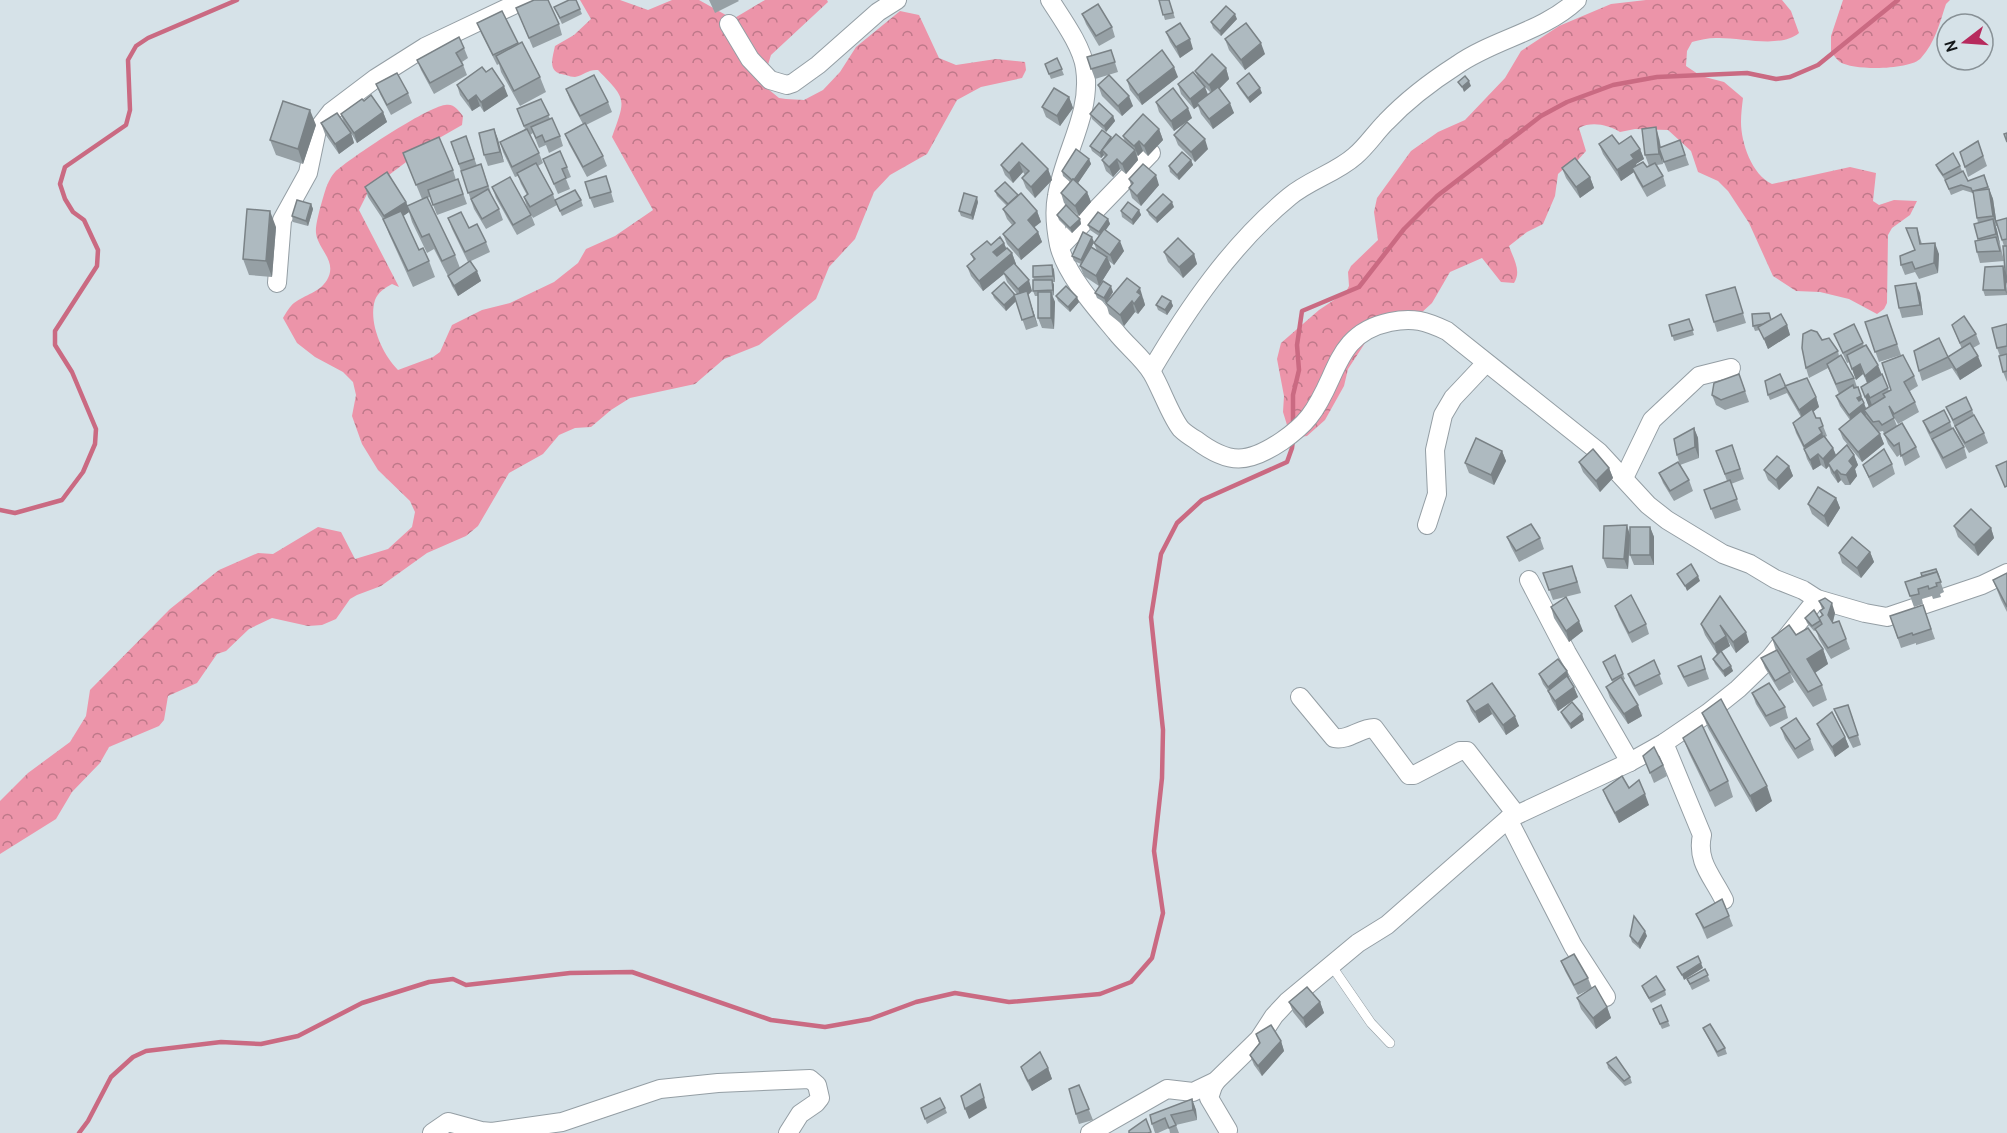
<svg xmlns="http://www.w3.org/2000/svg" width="2007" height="1133" font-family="Cabin,sans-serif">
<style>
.forest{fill:url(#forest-crowns)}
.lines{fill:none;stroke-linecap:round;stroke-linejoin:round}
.stream{stroke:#ca6a82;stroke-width:4.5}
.service-casing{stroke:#949ea4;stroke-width:10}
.minor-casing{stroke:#949ea4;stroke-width:20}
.service{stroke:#fff;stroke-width:9}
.minor{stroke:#fff;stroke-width:18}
.wall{fill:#96a0a5;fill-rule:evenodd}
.shaded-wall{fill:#7a8286}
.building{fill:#aebac0;stroke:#7a8286;stroke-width:1.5}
</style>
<defs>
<pattern id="forest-crowns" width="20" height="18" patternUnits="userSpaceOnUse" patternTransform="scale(1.5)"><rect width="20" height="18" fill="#ec94a9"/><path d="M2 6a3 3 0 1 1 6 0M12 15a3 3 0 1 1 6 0" fill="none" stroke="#be7889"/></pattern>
</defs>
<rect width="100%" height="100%" fill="#d6e2e8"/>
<g class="forest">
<path d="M580,0H620L648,10L672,0H699L733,19L765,0H827L828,2L771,55L762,84L779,98L786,99L804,100L823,90L840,72L856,47L900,11L919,15L939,58L956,65L996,59L1025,62L1026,70L1022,78L981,87L957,100L927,154L890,175L874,192L855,239L829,267L816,299L759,345L724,359L695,384L630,398L611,410L591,427L575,428L559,435L543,454L509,473L478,526L466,536L427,553L381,586L357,595L350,599L336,619L322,625L308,626L272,618L249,629L226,651L217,654L197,683L168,696L164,720L159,726L109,747L100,763L72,792L56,819L0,854V801L28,773L70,742L86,716L90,690L170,609L219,570L258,553L273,554L318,527L341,532L355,559L388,549L412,527L415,512L410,501L378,470L362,444L352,416L356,395L353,382L343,372L315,357L297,343L283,318C286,313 290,306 294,303C306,294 319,293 327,280C338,261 318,250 316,233C315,223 323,198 326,188C328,183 331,176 335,172C350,158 427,107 445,105C454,103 458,110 463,116L462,125L434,141L369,190L359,210L399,287L392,284C385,288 378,292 375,300C368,322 382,354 398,370L433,357L440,352L452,325L482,310L510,303L554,282L578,263L586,249L615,236L653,210L612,137C626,98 627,100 598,70C589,69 584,75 575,77C572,77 569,76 566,75C547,73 552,60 555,46L574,35L591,19Z"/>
<path d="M1646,0H1782L1791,11L1799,33C1780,49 1740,37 1716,38C1708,38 1700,40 1692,42L1687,51L1686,66L1701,76L1724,82L1743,98C1742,106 1741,114 1741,122C1741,143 1752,175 1772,184L1850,167L1876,173L1873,201L1879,205L1894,200L1917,201L1910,215L1892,228L1888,235L1887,303L1884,309L1877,314L1849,299L1820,292L1796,291L1773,276L1749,223L1728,191L1718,181L1698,172L1691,151L1668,130L1635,129L1620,132C1608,125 1592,121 1579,128L1586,151L1577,161L1570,163L1558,174L1555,196L1543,224L1527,232L1509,246C1513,258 1522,271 1514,283L1501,282L1482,258L1450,272L1432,303L1408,325L1382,331L1367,340L1348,369L1344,386L1325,420L1307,436L1292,438L1287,433V425L1283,412L1284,396L1277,359L1281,343L1319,310L1346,292L1349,286L1348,272L1351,266L1378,240L1374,212L1377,198L1411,151L1438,132L1465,120L1505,78L1521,51L1559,26L1611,4Z"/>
<path d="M1843,0H1950L1946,4C1940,22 1935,43 1921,58C1911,70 1854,71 1840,62C1837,60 1834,55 1831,52V36Z"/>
</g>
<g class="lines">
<g class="stream">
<path d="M1293,426V395L1299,370L1297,345L1302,311L1359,287L1404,229L1437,196L1541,116L1567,102L1613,85L1657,77L1747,73L1776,79L1790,77L1818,65L1898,0"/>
<path d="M0,510L15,513L62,500L83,472L95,444L96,429L72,372L55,345V331L97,266L98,250L84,220L73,212L65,199L60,184L65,167L126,125L130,110L128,60L136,46L148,38L237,0"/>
<path d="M79,1133L88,1121L111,1077L133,1057L146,1051L221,1042L261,1044L298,1036L362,1003L429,982L453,979L466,985L570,973L632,972L771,1020L825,1027L870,1019L916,1002L955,993L1009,1002L1100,994L1131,982L1152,958L1163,913L1154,851L1162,778L1163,730L1151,617L1161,554L1177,523L1202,500L1287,462L1292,448L1293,440"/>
</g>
<g class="service-casing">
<path id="service" d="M1331,965L1371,1023L1390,1043"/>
</g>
<g class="minor-casing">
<g id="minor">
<path d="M1050,0C1062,19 1082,46 1085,68C1092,114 1064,152 1057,196C1054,211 1056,230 1059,245C1066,275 1097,309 1116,332C1127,346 1143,358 1152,373C1161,388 1171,417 1181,429C1185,433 1191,437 1196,440C1229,465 1248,464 1282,441C1292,434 1301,427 1309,417C1339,379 1333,334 1390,322C1413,317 1426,321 1447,331L1599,452L1648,505L1667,520L1723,554L1750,564L1775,579L1803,590L1817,599L1865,613L1887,617L1982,585L2007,573"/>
<path d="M729,24L750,59L770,80L787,85L793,83L818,65L878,12L897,0"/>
<path d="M1060,247L1151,153"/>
<path d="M277,283L282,220L308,173L317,130L331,112L376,78L425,47L524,0"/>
<path d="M1151,371C1188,308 1232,244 1289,197C1309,180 1336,173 1355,156C1367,146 1375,133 1386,122C1406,101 1432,81 1457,65C1494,39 1543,32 1577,0"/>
<path d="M1624,478L1652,420L1699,376L1731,368"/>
<path d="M1427,525L1437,494L1435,450L1443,415L1453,398L1486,363"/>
<path d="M1529,580L1567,653L1630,762"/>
<path d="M1300,697L1334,738C1348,741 1360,728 1374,728L1409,775H1414L1460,751H1467L1516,814"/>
<path d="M1664,743L1702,835C1696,862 1713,877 1724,900"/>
<path d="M1508,819L1573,946L1606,997"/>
<path d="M1216,1081L1213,1086L1209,1098L1228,1130"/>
<path d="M432,1133L448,1122L481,1131L492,1132L562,1122L660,1089L718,1083L810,1079L817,1085L820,1098L816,1103L800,1114L788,1133"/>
<path d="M1090,1133L1167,1089L1193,1092L1216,1081L1259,1039L1274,1016L1287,1002L1358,943L1387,925L1508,819L1630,762L1664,743L1708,713L1738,689L1770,658L1817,599"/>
</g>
</g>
<use href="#service" class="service"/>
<use href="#minor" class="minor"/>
</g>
<g class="wall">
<path d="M576,0L582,14L562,24L554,7Z"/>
<path d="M709,0H738L739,1L715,13Z"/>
<path d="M1159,0H1169L1175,18L1165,20Z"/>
<path d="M516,8L559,24L562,35L533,48Z"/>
<path d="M502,11L518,44L540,77L546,92L520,106L501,72L499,64L497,65L481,33L477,23Z"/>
<path d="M1082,14L1112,27L1115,37L1099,46L1086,24Z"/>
<path d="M1237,19L1221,36L1213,28L1211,22Z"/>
<path d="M1166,32L1193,49L1180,58L1170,42Z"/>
<path d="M1225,39L1265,54L1245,70L1229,50Z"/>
<path d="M464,48L468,58L462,62L467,75L434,94L421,70L417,60Z"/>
<path d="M1111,50L1118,72L1095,79L1087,57Z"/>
<path d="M1057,58L1064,75L1051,79L1045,64Z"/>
<path d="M1226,68L1229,79L1219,89L1234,113L1213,129L1201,114L1198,106L1194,109L1181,94L1178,84L1199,80L1195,71ZM1203,85L1211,93L1208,95Z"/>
<path d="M486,72L508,96L484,112L480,106L472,111L460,95L457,85Z"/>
<path d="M1178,77L1142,105L1130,90L1127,80Z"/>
<path d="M1237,83L1262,93L1250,103L1239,88Z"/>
<path d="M376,84L408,93L412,103L391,115L380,94Z"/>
<path d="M1098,85L1133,106L1122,116L1102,96Z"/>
<path d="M566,89L608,102L612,112L586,125L603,156L607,166L587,177L569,144L565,134L583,124L570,100Z"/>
<path d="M1069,97L1073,108L1060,126L1046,117L1042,107Z"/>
<path d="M541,99L550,119L560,136L563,146L549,153L546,145L539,148L533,133L530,135L539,153L543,163L538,166L553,194L555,200H581L583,206L562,216L557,205L533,218L527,207L524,197L527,195L521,184L518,176L515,177L503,152L500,142L525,129L517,109Z"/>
<path d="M364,101L383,112L387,122L357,143L351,133L354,143L339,154L325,134L321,123H344L341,114Z"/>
<path d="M1156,102L1192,118L1174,131L1159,112Z"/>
<path d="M1090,114L1113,116L1115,121L1106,132L1092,119Z"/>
<path d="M316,125L303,164L276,155L270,140Z"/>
<path d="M494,129L504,162L488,166L484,155Z"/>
<path d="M1159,129L1163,140L1148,156L1143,151L1138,156L1137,155L1138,160L1126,174L1120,169L1113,177L1106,171L1102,160L1105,158L1104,155L1101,158L1092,151L1090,146L1111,137L1112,139L1125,142L1123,136Z"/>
<path d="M1174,135L1208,149L1195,162L1178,145Z"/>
<path d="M466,136L477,166L481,164L492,196L499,209L503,220L486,229L474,209L451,142Z"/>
<path d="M1659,138L1661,147L1680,140L1689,165L1668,172L1661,155L1663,164L1657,165L1663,176L1666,186L1647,197L1636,178L1634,172L1621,181L1603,154L1599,144H1619L1640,149L1644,159L1636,164V165L1647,167L1649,166L1645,155Z"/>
<path d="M1978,141L1987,166L1968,177L1965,167Z"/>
<path d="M1022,143L1048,169L1052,180L1035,198L1026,188L1022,178L1025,175L1023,172L1013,183L1005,175L1001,165Z"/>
<path d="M403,153L453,170L456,180L458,179L467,204L437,215L430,197L427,198L455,255L460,268L468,262L452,229L448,218L469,228L486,242L490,252L471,261L481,281L458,296L452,286L448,276L434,249L427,253L412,222L409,212L403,216L419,250L429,261L435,277L413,287L389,234L384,221L368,197L365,187L406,202L408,206L422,199Z"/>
<path d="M543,159L567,167L571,177L566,179L570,189L558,194Z"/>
<path d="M1089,159L1091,164L1078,183L1087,192L1091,202L1079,216L1064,203L1061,193L1070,182L1063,176L1062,171Z"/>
<path d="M1191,160L1193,165L1179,180L1170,172L1169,166Z"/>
<path d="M1936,165L1960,166L1962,171L1945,180L1938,170Z"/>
<path d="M1562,168L1590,177L1594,188L1580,198L1566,178Z"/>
<path d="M1984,175L1993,199L1997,226H1996L2004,261L1980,263L1977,252L1979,240L1974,224L1978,223L1977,218L1973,193L1963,190L1951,195L1945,180L1968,181Z"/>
<path d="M606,176L614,202L594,208L590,198Z"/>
<path d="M1129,179L1159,185L1141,206L1132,198L1129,188L1131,185Z"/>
<path d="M492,187L531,215L535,225L517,235L496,198Z"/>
<path d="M995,191L1018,195L1037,211L1041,222L1034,227L1038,232L1042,242L1021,260L1007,244L1003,234L1012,225L1007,219L1003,209L1007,206L997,196Z"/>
<path d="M978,202L973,220L961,216L959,211Z"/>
<path d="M311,204L313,209L308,226L293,222L292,216Z"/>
<path d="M1174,207L1157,223L1149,215L1147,210Z"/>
<path d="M1139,210L1141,215L1133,225L1122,217L1121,211Z"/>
<path d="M1057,215L1080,219L1081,224L1072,233L1059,220Z"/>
<path d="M2007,218V286L2006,283L2007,295L1985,296L1983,290L2005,270L2004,246L2002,240Z"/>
<path d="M1108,219L1110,224L1105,230L1124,251L1114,265L1109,261L1111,267L1099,286L1084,276L1080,266L1081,264L1074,261L1072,256L1094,242L1090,250L1097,251L1094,243L1099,236L1090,230L1088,225Z"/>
<path d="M276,227L272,277L249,275L243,259Z"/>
<path d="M1917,228L1922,244L1939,254L1938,273L1919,279L1915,272L1905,275L1901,265L1915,250Z"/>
<path d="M1004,243L1006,248L1012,253L1016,264H1015L1032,291L1028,295L1038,326L1026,330L1016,301L1006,311L994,298L992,293L1015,295L1017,294L1007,282L1004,274L983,291L971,276L967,266L974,261L971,254L991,245Z"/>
<path d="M1164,252L1194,254L1197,264L1183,278L1168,262Z"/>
<path d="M1052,265L1054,270L1055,282H1053L1054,285V295L1052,296L1055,302L1054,329L1042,328L1038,318V296H1035L1033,291L1034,280L1033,277Z"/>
<path d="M1113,292L1106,303L1143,298L1145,305L1138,314L1135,312L1124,326L1109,314L1106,303L1097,298L1095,293Z"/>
<path d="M1920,293L1923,315L1902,318L1899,308Z"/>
<path d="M1056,296L1079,302L1070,312L1058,301Z"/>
<path d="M1738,297L1746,323L1717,332L1714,322Z"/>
<path d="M1171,301L1173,306L1167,315L1158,310L1156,305Z"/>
<path d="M1887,315L1901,355L1879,362L1865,322Z"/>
<path d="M1689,319L1694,335L1674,341L1669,325Z"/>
<path d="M1772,319L1787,325L1790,335L1768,349L1760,330L1755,331L1753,326Z"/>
<path d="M1854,324L1864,346L1881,374H1882L1889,391L1914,376L1918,386L1910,391L1915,402L1919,412L1898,424L1893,416L1897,426L1916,447L1920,457L1905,466L1901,454L1897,457L1888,444L1883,431L1878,432L1880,434L1884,444L1862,462L1843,439L1839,429L1850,420L1840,406L1836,396L1839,394L1828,368L1809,378L1806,368L1822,340L1838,351L1839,356L1854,378L1857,387H1858L1866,409L1869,407L1861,387L1867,383L1863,374L1856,380L1850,362L1847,363L1834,334Z"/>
<path d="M2007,324V382L2003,372L2000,356L1997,348Z"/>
<path d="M1952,325L1976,334L1980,344L1973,348L1982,366L1960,380L1952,368L1922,381L1919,371L1948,357L1962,349Z"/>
<path d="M1739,374L1749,402L1725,410L1716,405L1712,395Z"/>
<path d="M1785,386L1816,397L1819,407L1813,412L1816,418H1820L1827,436L1825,437L1833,448L1836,455H1854L1858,465L1855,469L1857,476L1850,485H1845L1841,480L1838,483L1831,473L1829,466L1826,469L1821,465L1813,470L1807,459L1804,449L1796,433L1793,423L1801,417L1787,393L1770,400L1768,395Z"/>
<path d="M1946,407L1972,410L1974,415L1984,433L1988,443L1969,453L1959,436Z"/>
<path d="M1923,421L1950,422L1952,428L1964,447L1967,458L1946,469L1927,431Z"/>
<path d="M1694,428L1698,438L1699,458L1680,465L1689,480L1693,491L1674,501L1663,483L1659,473L1680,465L1677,455Z"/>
<path d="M1732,445L1744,479L1731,484L1741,510L1715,519L1704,490L1727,481L1716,451Z"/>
<path d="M1502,451L1506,461L1494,485L1469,473L1465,463Z"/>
<path d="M1579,462L1609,468L1613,478L1600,492L1583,472Z"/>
<path d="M1892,464L1895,474L1873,488L1863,465Z"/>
<path d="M1789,466L1793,476L1779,490L1768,480L1764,470Z"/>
<path d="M1836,498L1840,508L1828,527L1812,514L1808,504Z"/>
<path d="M1954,526L1991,528L1994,538L1978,556L1958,537Z"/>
<path d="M1650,527L1654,537V565H1634L1630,555Z"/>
<path d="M1630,535L1628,569L1607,568L1603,558Z"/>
<path d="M1507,537L1540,538L1544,549L1519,562L1511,547Z"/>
<path d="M1870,552L1874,562L1861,578L1842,563L1839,553Z"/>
<path d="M1936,569L1944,592L1940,594L1941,597L1933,599L1932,596L1922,599L1923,604L1914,607L1905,582L1922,576Z"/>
<path d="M1543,573L1576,576L1581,593L1553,600Z"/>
<path d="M2007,573V612L2001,600L1993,580Z"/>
<path d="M1720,596L1749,642L1736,653L1728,641L1730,646L1721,652L1733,671L1725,677L1715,664L1713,659L1717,654L1705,635L1701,624Z"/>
<path d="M1819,601L1835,613L1833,622V623L1839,621L1850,649L1831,659L1819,639L1816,630L1814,631L1807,623L1805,618H1819L1822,616L1820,611L1822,609Z"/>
<path d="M1923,605L1935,639L1916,645V643L1901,648L1890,616Z"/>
<path d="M1615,606L1646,624L1649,634L1632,643L1619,617Z"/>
<path d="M1551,607L1583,631L1569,642L1554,618Z"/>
<path d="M1796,635L1823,649L1828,664L1815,673L1822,685L1827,700L1813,707L1790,673L1794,682L1779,691L1765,668L1761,658L1776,651L1772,638Z"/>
<path d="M1615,655L1625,679L1623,680L1642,716L1628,724L1610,698L1606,687L1613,683L1603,662Z"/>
<path d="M1701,656L1709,679L1688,687L1682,676L1678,666Z"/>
<path d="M1654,660L1663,684L1639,696L1632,684L1628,674Z"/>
<path d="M1567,671L1570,681L1578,697L1558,711L1552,701L1548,691L1543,684L1539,674Z"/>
<path d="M1492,683L1519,726L1506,735L1492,714L1479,723L1471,711L1467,701Z"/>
<path d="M1752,693L1785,707L1788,718L1770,727L1756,704Z"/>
<path d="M1834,709L1852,716L1861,745L1853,748L1838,719Z"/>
<path d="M1561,712L1582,714L1584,720L1571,729L1563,717Z"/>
<path d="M1702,713L1772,801L1756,812L1708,728Z"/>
<path d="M1817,724L1845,737L1849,747L1835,757L1821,734Z"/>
<path d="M1781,728L1810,739L1814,750L1798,759L1785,739Z"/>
<path d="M1683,738L1728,781L1733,797L1715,807L1689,753Z"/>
<path d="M1643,756L1663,765L1667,776L1654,783Z"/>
<path d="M1629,788L1649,805L1619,823L1607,800L1603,790Z"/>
<path d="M1696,914L1729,916L1733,926L1707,939Z"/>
<path d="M1630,936H1647L1640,949L1632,942Z"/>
<path d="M1561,961L1588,978L1592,988L1578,995L1565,971Z"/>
<path d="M1705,969L1710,981L1692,990L1687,979Z"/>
<path d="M1642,986L1665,990L1666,995L1651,1003L1644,991Z"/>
<path d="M1577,998L1607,1007L1611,1018L1596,1029L1581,1009Z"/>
<path d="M1289,1002H1320L1324,1013L1306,1028L1293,1012Z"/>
<path d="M1661,1005L1670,1026L1662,1029L1653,1009Z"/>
<path d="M1703,1028L1725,1048L1727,1054L1718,1057Z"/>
<path d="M1256,1034L1281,1041L1284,1051L1262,1076L1254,1065L1250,1055L1259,1043Z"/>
<path d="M1607,1063L1630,1077L1632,1083L1625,1086L1608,1068Z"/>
<path d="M1021,1067L1048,1068L1052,1079L1032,1091L1025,1078Z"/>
<path d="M1079,1085L1093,1120L1079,1124L1076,1114Z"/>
<path d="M1192,1099L1196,1110L1197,1120L1176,1125L1179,1133H1170L1169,1128L1158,1133H1155L1152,1124Z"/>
<path d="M921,1108H945L947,1113L927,1124Z"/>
</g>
<g class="shaded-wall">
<path d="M1235,14L1237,19L1221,36L1220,31Z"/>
<path d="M1190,39L1193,49L1180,58L1176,47Z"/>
<path d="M1261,43L1265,54L1245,70L1241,60Z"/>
<path d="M1174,67L1178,77L1142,105L1138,95Z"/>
<path d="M1226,68L1229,79L1213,95L1209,85Z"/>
<path d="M1469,81L1471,86L1464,92L1462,87Z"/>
<path d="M504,86L508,96L484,112L481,102Z"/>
<path d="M1205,87L1209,97L1197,103L1198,106L1194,109L1190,99Z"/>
<path d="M1260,88L1262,93L1250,103L1248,98Z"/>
<path d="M476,95L480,106L472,111L468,101Z"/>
<path d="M1129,96L1133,106L1122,116L1118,106Z"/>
<path d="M1069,97L1073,108L1060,126L1057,116Z"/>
<path d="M1230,103L1234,113L1213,129L1209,119Z"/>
<path d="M1188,108L1192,118L1174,131L1171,121Z"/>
<path d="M310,110L316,125L303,164L298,149Z"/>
<path d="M383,112L387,122L357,143L354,133Z"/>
<path d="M1113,116L1115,121L1106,132L1104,126Z"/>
<path d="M1656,127L1659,138L1663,164L1659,154Z"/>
<path d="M494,129L498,139L504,162L500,152Z"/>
<path d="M1159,129L1163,140L1148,156L1144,146Z"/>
<path d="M351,133L354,143L339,154L335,144Z"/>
<path d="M1111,137L1113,142L1102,150L1104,155L1101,158L1100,153Z"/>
<path d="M1205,139L1208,149L1195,162L1191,152Z"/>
<path d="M1139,141L1143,151L1138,156L1134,146Z"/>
<path d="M1640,149L1644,159L1636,164L1638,169L1632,168L1634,172L1621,181L1617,170L1631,155Z"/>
<path d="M1135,150L1138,160L1126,174L1122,164Z"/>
<path d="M1089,159L1091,164L1076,186L1074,181Z"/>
<path d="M1117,159L1120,169L1113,177L1109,167Z"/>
<path d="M1191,160L1193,165L1179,180L1177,175Z"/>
<path d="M1019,162L1023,172L1013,183L1009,173Z"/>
<path d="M1048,169L1052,180L1035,198L1031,187Z"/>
<path d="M1156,175L1159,185L1141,206L1137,196Z"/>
<path d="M1590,177L1594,188L1580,198L1576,187Z"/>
<path d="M1989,189L1993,199L1997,226L1993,216Z"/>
<path d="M1087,192L1091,202L1079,216L1075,206Z"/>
<path d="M977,197L978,202L973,220L971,215Z"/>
<path d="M406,202L410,212L407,206L409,212L388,227L384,216Z"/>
<path d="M1172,202L1174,207L1157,223L1156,218Z"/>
<path d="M311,204L313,209L308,226L306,221Z"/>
<path d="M1139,210L1141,215L1133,225L1132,220Z"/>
<path d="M270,211L276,227L272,277L266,261Z"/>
<path d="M1037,211L1041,222L1031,230L1028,220Z"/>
<path d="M1080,219L1081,224L1072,233L1070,228Z"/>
<path d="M1108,219L1110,224L1101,237L1099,232Z"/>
<path d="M1993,219L1997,230L2000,244L1996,234Z"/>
<path d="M1038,232L1042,242L1021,260L1018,250Z"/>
<path d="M1092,237L1094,242L1083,265L1081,260Z"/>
<path d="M1120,241L1124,251L1114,265L1110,255Z"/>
<path d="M1004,243L1008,253L997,262L993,252Z"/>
<path d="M1935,243L1939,254L1938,273L1934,263Z"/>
<path d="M1012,253L1016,264L1004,273L1003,272L1004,274L983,291L979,281Z"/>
<path d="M1194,254L1197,264L1183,278L1179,267Z"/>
<path d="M1107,257L1111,267L1099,286L1096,276Z"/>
<path d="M1052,265L1054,270L1055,282L1053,276Z"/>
<path d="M2003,266L2005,271L2007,295L2005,290Z"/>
<path d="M477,271L481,281L458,296L454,286Z"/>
<path d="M1029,280L1032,291L1028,295L1038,326L1034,316L1022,300L1018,289Z"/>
<path d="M1052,280L1054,285V295L1053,290Z"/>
<path d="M1916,283L1920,293L1923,315L1920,305Z"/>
<path d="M1111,286L1113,292L1106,303L1104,298Z"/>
<path d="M1140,288L1145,305L1138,314L1134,304L1137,292Z"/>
<path d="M1051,292L1055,302L1054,329L1051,318Z"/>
<path d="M1015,295L1017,300L1006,311L1004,305Z"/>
<path d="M1077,297L1079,302L1070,312L1068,307Z"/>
<path d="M1132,301L1135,312L1124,326L1120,315Z"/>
<path d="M1171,301L1173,306L1167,315L1165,310Z"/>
<path d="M1787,325L1790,335L1768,349L1764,339Z"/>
<path d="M1978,356L1982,366L1960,380L1956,370Z"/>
<path d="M1860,364L1863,374L1856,380L1852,369Z"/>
<path d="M1878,365L1882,375L1868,386L1865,376Z"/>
<path d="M1868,394L1872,405L1869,407L1865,397Z"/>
<path d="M1861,396L1868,413L1864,410L1866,415L1853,426L1849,415L1857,398Z"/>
<path d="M1816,397L1819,407L1803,420L1799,410Z"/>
<path d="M1694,428L1698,438L1699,458L1695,447Z"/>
<path d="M1822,433L1826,443L1808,456L1804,446Z"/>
<path d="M1880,434L1884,444L1862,462L1858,452Z"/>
<path d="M1833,448L1837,458L1828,463L1829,466L1826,469L1823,459Z"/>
<path d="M1502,451L1506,461L1494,485L1491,475Z"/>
<path d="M1818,454L1821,465L1813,470L1810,460Z"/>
<path d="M1854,455L1858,465L1855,469L1857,476L1850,485L1846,475L1849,461Z"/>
<path d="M1789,466L1793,476L1779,490L1776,480Z"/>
<path d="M1609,468L1613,478L1600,492L1596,481Z"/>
<path d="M1837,470L1841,480L1838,483L1834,473Z"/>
<path d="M1836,498L1840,508L1828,527L1824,516Z"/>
<path d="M1627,525L1630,535L1628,569L1624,559Z"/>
<path d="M1650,527L1654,537V565L1650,555Z"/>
<path d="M1991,528L1994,538L1978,556L1974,545Z"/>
<path d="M1870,552L1874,562L1861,578L1857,568Z"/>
<path d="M1698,576L1700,581L1687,591L1685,586Z"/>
<path d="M1832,603L1835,613L1832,625L1828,615Z"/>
<path d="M1579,621L1583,631L1569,642L1566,631Z"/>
<path d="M1746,632L1749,642L1736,653L1733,642Z"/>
<path d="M1726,636L1730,646L1717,654L1714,644Z"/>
<path d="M1823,649L1828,664L1813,674L1807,659Z"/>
<path d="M1731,666L1733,671L1725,677L1723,671Z"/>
<path d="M1567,671L1570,681L1552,697L1548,687Z"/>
<path d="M1574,687L1578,697L1558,711L1555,701Z"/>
<path d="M1488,704L1492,714L1479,723L1475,712Z"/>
<path d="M1638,705L1642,716L1628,724L1624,714Z"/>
<path d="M1582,714L1584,720L1571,729L1570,724Z"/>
<path d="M1515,716L1519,726L1506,735L1503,725Z"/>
<path d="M1845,737L1849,747L1835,757L1832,747Z"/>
<path d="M1767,786L1772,801L1756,812L1750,796Z"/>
<path d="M1645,794L1649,805L1619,823L1615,813Z"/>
<path d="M1645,931L1647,936L1640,949L1638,944Z"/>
<path d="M1701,963L1703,968L1684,980L1682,975Z"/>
<path d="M1320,1002L1324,1013L1306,1028L1303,1018Z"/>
<path d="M1607,1007L1611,1018L1596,1029L1593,1018Z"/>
<path d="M1281,1041L1284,1051L1262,1076L1258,1066Z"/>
<path d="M1048,1068L1052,1079L1032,1091L1028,1081Z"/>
<path d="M980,1084L987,1108L969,1119L965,1109Z"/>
<path d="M1192,1099L1196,1110L1197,1120L1193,1110Z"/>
</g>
<g class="building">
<path d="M534,0H548L559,24L529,38L516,8Z"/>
<path d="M569,0H576L580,9L560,18L554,7Z"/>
<path d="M1159,0H1169L1173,13L1163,15Z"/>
<path d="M1098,4L1112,27L1096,36L1082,14Z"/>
<path d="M1226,6L1235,14L1220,31L1211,22Z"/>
<path d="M502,11L518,43L493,55L477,23Z"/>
<path d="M1180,23L1190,39L1176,47L1166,32Z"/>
<path d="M1246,23L1261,43L1241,60L1225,39Z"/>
<path d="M459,37L464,48L456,53L463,65L430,83L417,60Z"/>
<path d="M522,42L540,77L514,91L496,56Z"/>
<path d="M1111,50L1115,62L1091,69L1087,57Z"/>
<path d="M1162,50L1174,67L1138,95L1127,80Z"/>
<path d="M1212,54L1226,68L1209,85L1195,71Z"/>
<path d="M1057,58L1062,69L1049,74L1045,64Z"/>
<path d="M482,67L486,72L492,68L504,86L481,102L476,95L468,101L457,85Z"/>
<path d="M1193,72L1205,87L1190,99L1178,84Z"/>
<path d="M397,73L408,93L387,105L376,84Z"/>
<path d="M1249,73L1260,88L1248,98L1237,83Z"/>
<path d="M594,75L608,102L580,116L566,89Z"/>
<path d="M1109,75L1129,96L1118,106L1098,85Z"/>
<path d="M1465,76L1469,81L1462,87L1458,82Z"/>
<path d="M1218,87L1230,103L1209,119L1197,103Z"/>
<path d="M1054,88L1069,97L1057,116L1042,107Z"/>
<path d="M1173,88L1188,108L1171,121L1156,102Z"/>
<path d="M371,95L383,112L354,133L341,114L362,99L364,101Z"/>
<path d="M541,99L549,115L524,126L517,109Z"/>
<path d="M283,101L310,110L298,149L270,140Z"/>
<path d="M1099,103L1113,116L1104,126L1090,114Z"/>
<path d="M337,113L351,133L335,144L321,123Z"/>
<path d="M1143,114L1159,129L1144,146L1139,141L1134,146L1123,136Z"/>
<path d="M552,118L560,136L545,142L542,135L536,138L531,127Z"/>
<path d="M1187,122L1205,139L1191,152L1174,135Z"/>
<path d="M585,123L603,156L583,167L565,134Z"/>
<path d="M1656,127L1659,154L1645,155L1642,129Z"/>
<path d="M494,129L500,152L484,155L479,133Z"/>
<path d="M527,129L539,153L512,167L500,142Z"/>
<path d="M1102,130L1111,137L1100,153L1090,146Z"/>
<path d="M2007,133V142L2004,134Z"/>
<path d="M1116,134L1135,150L1122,164L1117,159L1109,167L1102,160L1107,155L1102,150Z"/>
<path d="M1612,135L1619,144L1631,136L1640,149L1631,155L1634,159L1617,170L1599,144Z"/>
<path d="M466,136L474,159L459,164L451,142Z"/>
<path d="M439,137L453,170L416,185L403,153Z"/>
<path d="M1680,140L1685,155L1664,162L1659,148Z"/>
<path d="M1978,141L1983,156L1965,167L1960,152Z"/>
<path d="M1022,143L1048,169L1031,187L1022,178L1029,171L1019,162L1009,173L1001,165Z"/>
<path d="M1076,149L1089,159L1074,180L1073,179L1072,180L1062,171Z"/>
<path d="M560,151L567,167L562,169L566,178L554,184L543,159Z"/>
<path d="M1182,152L1191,160L1177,175L1169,166Z"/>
<path d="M1953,153L1960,166L1943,175L1936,165Z"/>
<path d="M1575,158L1590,177L1576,187L1562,168Z"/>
<path d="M1643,162L1647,167L1655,163L1663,176L1643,187L1632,168Z"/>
<path d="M536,163L553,194L530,207L524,197L528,194L517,173Z"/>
<path d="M481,164L488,186L468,193L461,171Z"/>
<path d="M1143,164L1156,175L1137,196L1129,188L1133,183L1129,179Z"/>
<path d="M1963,171L1968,181L1984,175L1988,187L1973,191V193L1971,188L1961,185L1949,189L1945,180Z"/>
<path d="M387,172L406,202L384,216L365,187Z"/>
<path d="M606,176L611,192L590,198L585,182Z"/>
<path d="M510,177L531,215L513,225L492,187Z"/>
<path d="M458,179L463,194L433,205L428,190Z"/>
<path d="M1073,179L1087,192L1075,206L1061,193Z"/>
<path d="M1005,182L1018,195L1008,204L995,191Z"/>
<path d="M488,189L499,209L482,219L471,199Z"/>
<path d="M1989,189L1993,216L1977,218L1973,191Z"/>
<path d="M575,190L581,200L560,211L555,200Z"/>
<path d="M964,193L977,197L971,215L959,211Z"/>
<path d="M1021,193L1037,211L1028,220L1038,232L1018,250L1003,234L1015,223L1003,209Z"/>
<path d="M1163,194L1172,202L1156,218L1147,210Z"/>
<path d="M427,197L455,255L442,261L429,234L422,237L407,206Z"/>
<path d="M297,200L311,204L306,221L292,216Z"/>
<path d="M1128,202L1139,210L1132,220L1121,211Z"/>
<path d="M1066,205L1080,219L1070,228L1057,215Z"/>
<path d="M247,209L270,211L266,261L243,259Z"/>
<path d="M401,211L419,250L423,248L429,261L408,271L383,219Z"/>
<path d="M461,212L469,228L477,224L486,242L465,252L448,218Z"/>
<path d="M1098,212L1108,219L1099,232L1088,225Z"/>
<path d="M2007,218V239L2002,240L1996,221Z"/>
<path d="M1993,219L1996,234L1978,239L1974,224Z"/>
<path d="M1906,228H1917L1920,244L1935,243L1934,263L1915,269L1912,262L1901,265L1900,256L1915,250Z"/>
<path d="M1104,229L1120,241L1110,255L1094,243Z"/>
<path d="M1083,232L1092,237L1081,260L1072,256Z"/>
<path d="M1000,237L1004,243L993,252L997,256L1007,248L1012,253L979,281L967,266L975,259L971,254L987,241L991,245Z"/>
<path d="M1996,237L2000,251L1977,252L1975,241Z"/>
<path d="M1178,238L1194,254L1179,267L1164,252Z"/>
<path d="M2003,246H2007V282H2006Z"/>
<path d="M1091,247L1107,257L1096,276L1080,266Z"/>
<path d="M470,261L477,271L454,286L448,276Z"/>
<path d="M1014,263L1029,280L1018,289L1003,272Z"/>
<path d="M1052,265L1053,276L1033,277V266Z"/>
<path d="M2003,266L2005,290H1983L1985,267Z"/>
<path d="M1127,278L1140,288L1137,292L1141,295L1134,304L1132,301L1120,315L1106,303Z"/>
<path d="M1033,280H1052L1053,290L1033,291Z"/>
<path d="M1103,281L1111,286L1104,298L1095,293Z"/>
<path d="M1004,282L1015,295L1004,305L992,293Z"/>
<path d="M1916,283L1920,305L1899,308L1895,286Z"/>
<path d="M1066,286L1077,297L1068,307L1056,296Z"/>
<path d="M1735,287L1743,313L1714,322L1706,295Z"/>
<path d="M1027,291L1034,316L1022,320L1014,295Z"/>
<rect x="1038" y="292" width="13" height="26"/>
<path d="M1162,296L1171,301L1165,310L1156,305Z"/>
<path d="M1769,313L1771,320L1763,324L1753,326L1752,314Z"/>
<path d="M1781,314L1787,325L1764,339L1758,327Z"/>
<path d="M1887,315L1897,344L1875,352L1865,322Z"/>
<path d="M1964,316L1976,334L1960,343L1952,325Z"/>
<path d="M1689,319L1693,330L1672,336L1669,325Z"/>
<path d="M1854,324L1863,343L1843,353L1834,334Z"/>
<path d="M2007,324V346L1997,348L1992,328Z"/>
<path d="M1811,330L1817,332L1822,340L1829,338L1838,351L1806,368L1802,348L1803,334Z"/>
<path d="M1939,338L1948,357L1970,343L1978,356L1956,370L1948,357L1919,371L1914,351Z"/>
<path d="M1866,345L1878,365L1865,376L1860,364L1852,369L1847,355Z"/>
<path d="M2007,354V371L2003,372L1999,356Z"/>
<path d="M1841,355L1854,378L1836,384L1827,364Z"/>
<path d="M1903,355L1914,376L1904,382L1915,402L1894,414L1889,406L1894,418L1882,425L1879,421L1873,422L1864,410L1885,397L1883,394L1891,390L1882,363Z"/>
<path d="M1739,374L1745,391L1721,400L1712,395L1714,383Z"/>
<path d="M1780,374L1786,387L1768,395L1765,381Z"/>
<path d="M1882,374L1888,388L1870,398L1868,394L1865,397L1861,387Z"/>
<path d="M1807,378L1816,397L1799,410L1785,386Z"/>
<path d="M1853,385L1854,388L1858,387L1861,396L1857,398L1859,401L1862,399L1864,403L1849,415L1836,396Z"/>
<path d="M1966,397L1972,410L1953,420L1946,407Z"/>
<path d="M1812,409L1816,418H1820L1823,426L1819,428L1822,433L1804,446L1793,423Z"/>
<path d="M1944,410L1950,422L1930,433L1923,421Z"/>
<path d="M1861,411L1880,434L1858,452L1839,429Z"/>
<path d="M1974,415L1984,433L1965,443L1955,426Z"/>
<path d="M1902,423L1916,447L1901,456L1899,443L1894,446L1884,434Z"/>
<path d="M1694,428L1695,447L1677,455L1674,439Z"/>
<path d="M1953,428L1964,447L1943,458L1932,439Z"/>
<path d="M1824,436L1833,448L1823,459L1818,454L1810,460L1804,449Z"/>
<path d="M1476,438L1502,451L1491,475L1465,463Z"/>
<path d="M1732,445L1740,469L1725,474L1716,451Z"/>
<path d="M1847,445L1854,455L1849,461L1853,466L1846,475L1841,474L1837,470L1834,473L1828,463Z"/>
<path d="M1593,449L1609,468L1596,481L1579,462Z"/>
<path d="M1884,449L1892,464L1869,477L1863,465Z"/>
<path d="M1777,456L1789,466L1776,480L1764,470Z"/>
<path d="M2007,461V486L2005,487L1996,466Z"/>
<path d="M1678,462L1689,480L1670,491L1659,473Z"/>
<path d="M1730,480L1737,499L1711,509L1704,490Z"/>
<path d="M1818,487L1836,498L1824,516L1808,504Z"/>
<path d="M1971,509L1991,528L1974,545L1954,526Z"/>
<path d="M1531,524L1540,538L1516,551L1507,537Z"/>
<path d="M1627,525L1624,559L1603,558L1604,526Z"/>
<rect x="1630" y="527" width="20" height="28"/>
<path d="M1852,537L1870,552L1857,568L1839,553Z"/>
<path d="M1691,564L1698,576L1685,586L1677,574Z"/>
<path d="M1572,566L1577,582L1549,590L1543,573Z"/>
<path d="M1936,569L1939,577L1937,572L1922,576L1921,573Z"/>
<path d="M1937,572L1941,582L1936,583L1937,586L1929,589L1928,586L1918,589L1919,594L1910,596L1905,582Z"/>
<path d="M2007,573V607L1993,580Z"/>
<path d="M1631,595L1646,624L1629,633L1615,606Z"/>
<path d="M1720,596L1746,632L1733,642L1720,625L1726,636L1714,644L1701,624Z"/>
<path d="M1566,597L1579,621L1566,631L1551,607Z"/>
<path d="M1825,598L1832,603L1828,615L1833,623L1839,621L1846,639L1828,648L1815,629L1822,624L1819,618L1823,615L1820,611L1824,608L1819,601Z"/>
<path d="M1923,605L1931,629L1913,635L1912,633L1898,638L1890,616Z"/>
<path d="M1814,610L1819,618L1820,621L1812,626L1805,618Z"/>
<path d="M1789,625L1796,635L1808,628L1823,649L1807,659L1822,685L1808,692L1772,638Z"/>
<path d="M1777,650L1790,672L1775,681L1761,658Z"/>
<path d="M1721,651L1731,666L1723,671L1713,659Z"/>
<path d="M1615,655L1623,674L1612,680L1603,662Z"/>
<path d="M1701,656L1705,669L1684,677L1678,666Z"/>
<path d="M1558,659L1567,671L1548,687L1539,674Z"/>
<path d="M1654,660L1660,674L1635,686L1628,674Z"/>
<path d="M1567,676L1574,687L1555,701L1548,691Z"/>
<path d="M1621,677L1638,705L1624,714L1606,687Z"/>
<path d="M1492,683L1515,716L1503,725L1488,704L1475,712L1467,701Z"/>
<path d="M1769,683L1785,707L1766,716L1752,693Z"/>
<path d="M1721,699L1767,786L1750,796L1702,713Z"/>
<path d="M1572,702L1582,714L1570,724L1561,712Z"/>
<path d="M1848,705L1858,735L1849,738L1834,709Z"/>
<path d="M1832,712L1845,737L1832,747L1817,724Z"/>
<path d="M1796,718L1810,739L1795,749L1781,728Z"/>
<path d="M1702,725L1728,781L1710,791L1683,738Z"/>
<path d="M1654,747L1663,765L1650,773L1643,756Z"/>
<path d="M1622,776L1629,788L1639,780L1645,794L1615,813L1603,790Z"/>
<path d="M1722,899L1729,916L1704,928L1696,914Z"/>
<path d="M1634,916L1645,931L1638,944L1630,936Z"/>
<path d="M1574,954L1588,978L1574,985L1561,961Z"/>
<path d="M1698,956L1701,963L1682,975L1677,967Z"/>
<path d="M1705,969L1708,975L1690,984L1687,979Z"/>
<path d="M1656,976L1665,990L1649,998L1642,986Z"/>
<path d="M1595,986L1607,1007L1593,1018L1577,998Z"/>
<path d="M1307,987L1320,1002L1303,1018L1289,1002Z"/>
<path d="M1661,1005L1668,1021L1660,1024L1653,1009Z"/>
<path d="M1710,1024L1725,1048L1717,1052L1703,1028Z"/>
<path d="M1271,1025L1281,1041L1258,1066L1250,1055L1260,1043L1256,1034Z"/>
<path d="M1040,1052L1048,1068L1028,1081L1021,1067Z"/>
<path d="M1616,1057L1630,1077L1624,1081L1607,1063Z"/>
<path d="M980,1084L984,1098L965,1109L961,1096Z"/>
<path d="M1079,1085L1089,1109L1076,1114L1069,1089Z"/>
<path d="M940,1098L945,1108L925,1119L921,1108Z"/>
<path d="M1192,1099L1193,1110L1171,1115L1176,1125L1169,1128L1165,1118L1152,1124L1150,1115Z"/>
<path d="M1146,1119L1151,1132L1148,1133H1129V1131Z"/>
</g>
<g transform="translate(1965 42) rotate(253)"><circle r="28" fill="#d6e2e8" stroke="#889196" stroke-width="1.5"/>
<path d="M0-4.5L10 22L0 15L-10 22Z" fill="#b72a5d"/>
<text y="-9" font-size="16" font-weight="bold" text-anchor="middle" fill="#14181a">N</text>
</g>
</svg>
